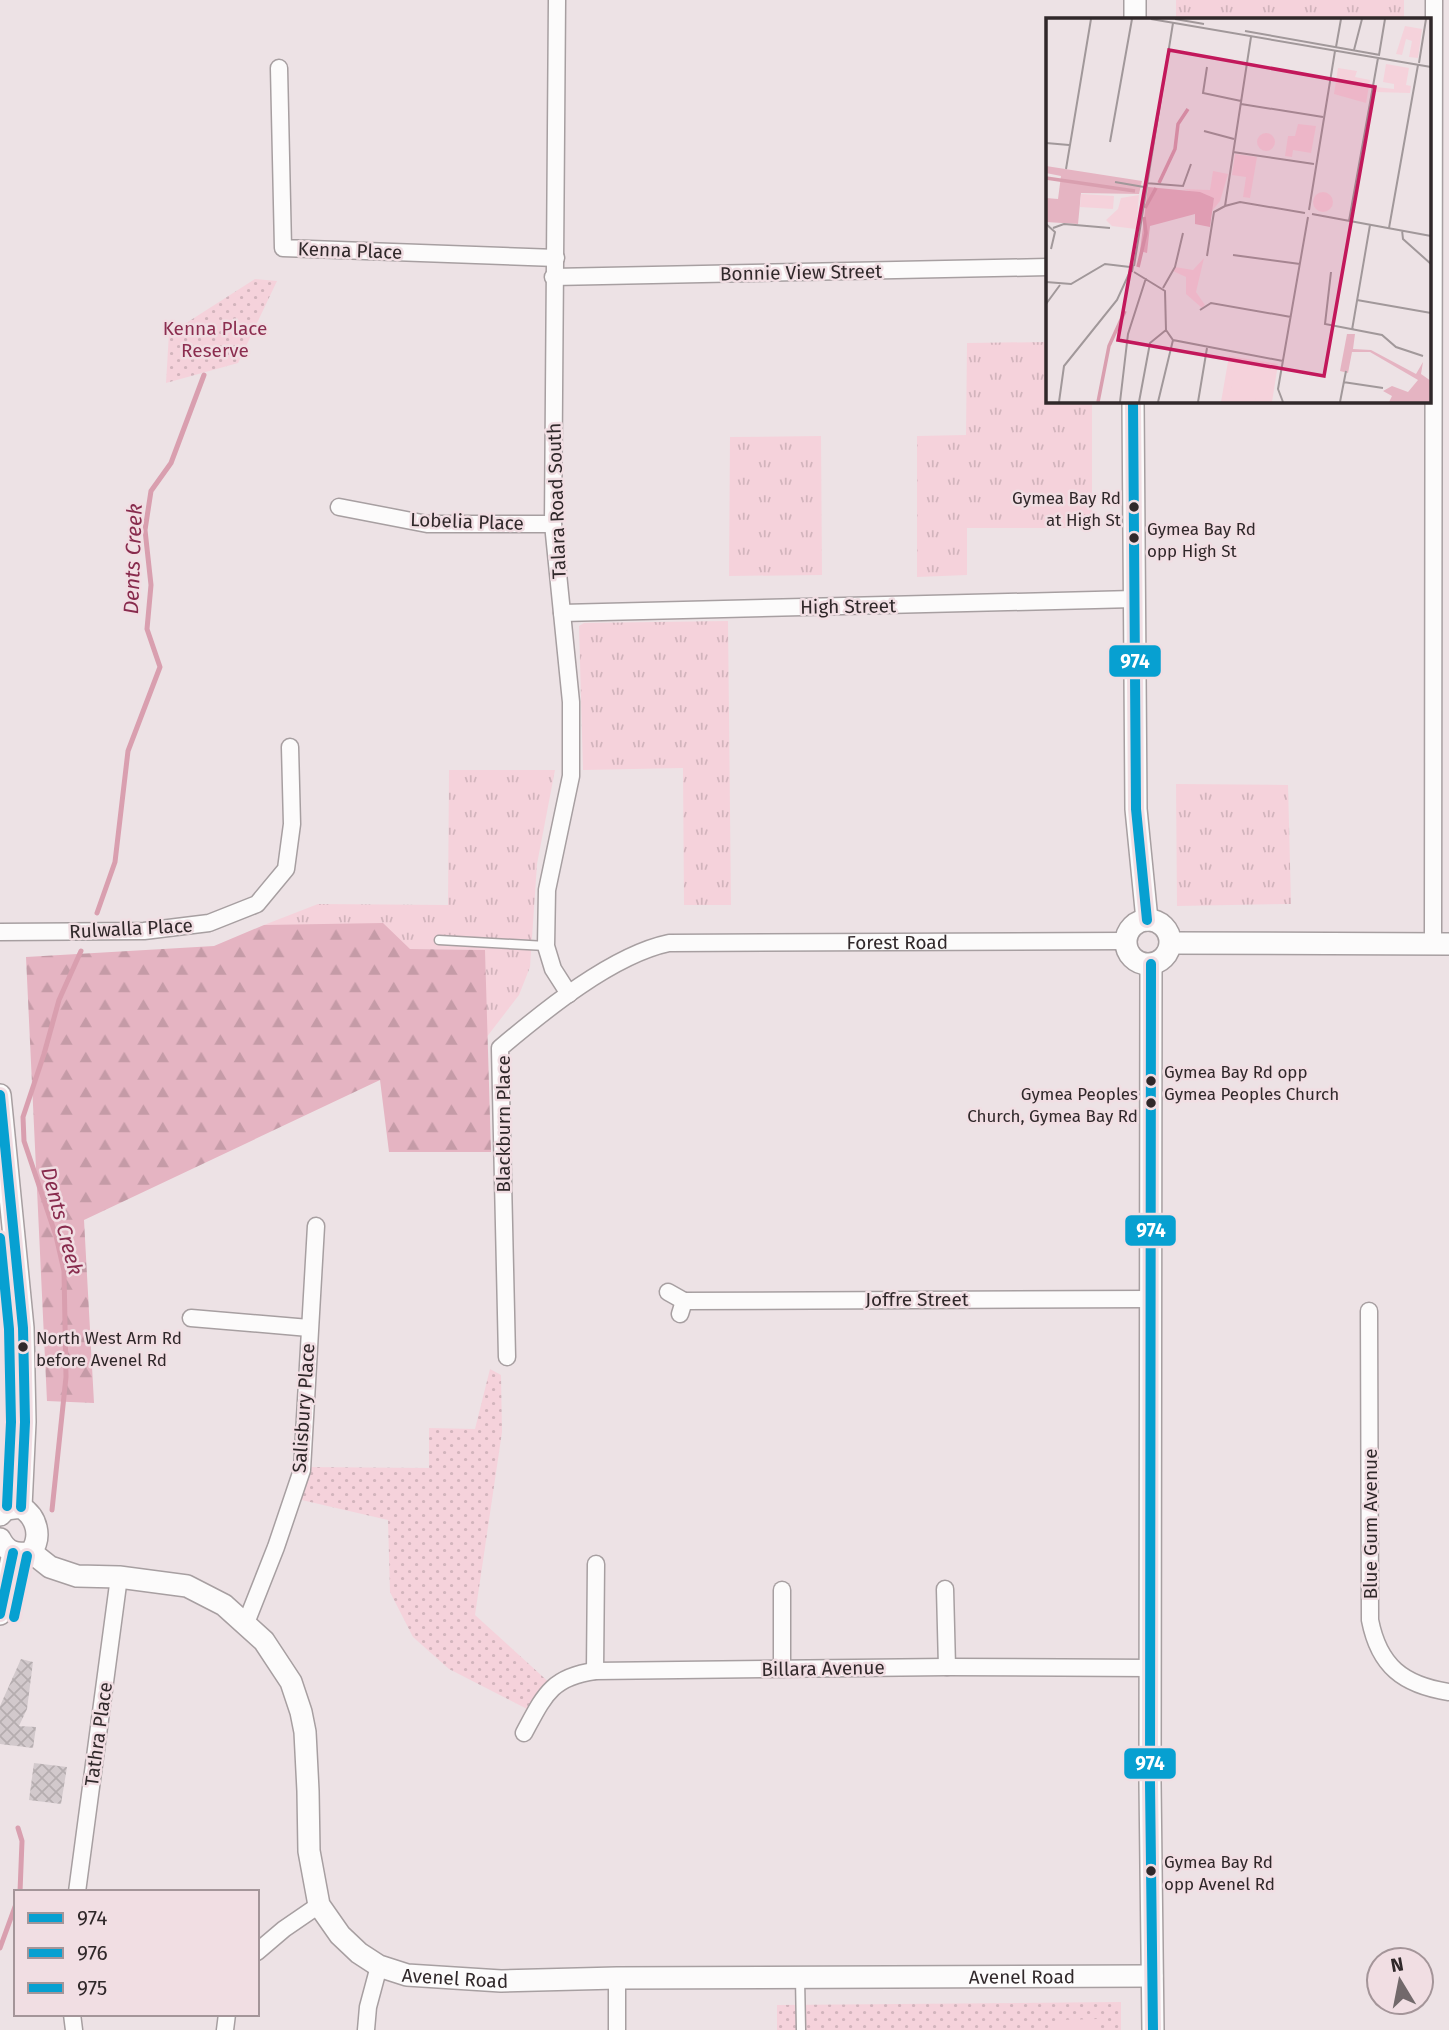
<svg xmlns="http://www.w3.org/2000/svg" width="1449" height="2030" font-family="'Fira Sans',sans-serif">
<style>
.grass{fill:url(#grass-tufts)}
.forest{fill:url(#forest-firs)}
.park{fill:url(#park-dots)}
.pitch{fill:#f5d2db}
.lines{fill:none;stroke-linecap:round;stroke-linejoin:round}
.stream{stroke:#d99faf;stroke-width:5}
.building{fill:url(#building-cross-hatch)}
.lane-casing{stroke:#a79fa1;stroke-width:11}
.street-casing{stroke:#a79fa1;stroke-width:19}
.secondary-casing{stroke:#a79fa1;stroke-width:24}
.lane{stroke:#fcfbfb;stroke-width:8}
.street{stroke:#fcfbfb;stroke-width:16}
.secondary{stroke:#fcfbfb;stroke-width:21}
.bus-1-casing{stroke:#f1dee3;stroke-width:16}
.bus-2-casing{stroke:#f1dee3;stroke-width:16}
.bus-3-casing{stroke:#f1dee3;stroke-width:16}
.bus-1{stroke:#07a0d1;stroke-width:10}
.bus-2{stroke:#07a0d1;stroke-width:10}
.bus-3{stroke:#07a0d1;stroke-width:10}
.bus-dot{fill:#30282a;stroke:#f1dee3;stroke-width:2.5}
.labels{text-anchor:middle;stroke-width:5;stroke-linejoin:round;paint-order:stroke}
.bus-label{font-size:17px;fill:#30282a;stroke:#f1dee3;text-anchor:start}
.street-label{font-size:19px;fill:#30282a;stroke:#f1dee3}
.park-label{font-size:19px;fill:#8b2d4f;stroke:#f1dee3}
.water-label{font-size:21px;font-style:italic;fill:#882b4d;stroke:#f1dee3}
.inset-river{fill:none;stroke:#d99faf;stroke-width:3.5}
.inset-road{fill:none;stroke:#a1989a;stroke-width:2}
.view{fill:#c2185b;fill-opacity:0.15;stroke:#c2185b;stroke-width:3.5}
.inset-edge{fill:none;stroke:#30282a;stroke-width:3.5}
.line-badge{stroke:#f1dee3;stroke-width:2.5}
.badge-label{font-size:19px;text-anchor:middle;font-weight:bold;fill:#fff}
</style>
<defs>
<pattern id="grass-tufts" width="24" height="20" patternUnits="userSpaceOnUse" patternTransform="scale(1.75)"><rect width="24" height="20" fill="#f5d2db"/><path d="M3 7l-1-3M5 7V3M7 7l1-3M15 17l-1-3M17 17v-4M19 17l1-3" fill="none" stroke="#d2b4bc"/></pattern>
<pattern id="forest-firs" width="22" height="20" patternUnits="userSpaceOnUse" patternTransform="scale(1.75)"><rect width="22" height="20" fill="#e5b4c2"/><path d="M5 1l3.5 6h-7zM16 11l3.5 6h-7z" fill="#c59ba7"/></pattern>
<pattern id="park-dots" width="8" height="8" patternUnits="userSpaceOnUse" patternTransform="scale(1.75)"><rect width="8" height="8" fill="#f5d2db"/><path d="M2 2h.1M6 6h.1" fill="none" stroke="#d2b4bc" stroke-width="1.8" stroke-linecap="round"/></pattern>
<pattern id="building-cross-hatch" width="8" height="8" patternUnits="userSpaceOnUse" patternTransform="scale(1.75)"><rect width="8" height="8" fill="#d2c9cc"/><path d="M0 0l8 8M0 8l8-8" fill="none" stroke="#b5adaf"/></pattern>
</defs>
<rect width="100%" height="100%" fill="#ede2e5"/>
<g class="grass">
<rect x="1176" y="0" width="228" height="19"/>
<path d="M1048,342V401H1092V528H967V575L917,577V436L966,435L967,343Z"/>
<path d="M821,436L822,575L729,576L730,437Z"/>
<path d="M728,621L731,905H684L683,768L583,770L579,626L584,623Z"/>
<path d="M449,770H555L537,864L530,967L519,995L486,1038L485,950L410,949L264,925L318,904L448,905Z"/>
<path d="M1176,784L1288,785L1291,904L1177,906Z"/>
</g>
<path class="forest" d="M383,923L410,949L485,950L491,1152H389L380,1080L84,1220L94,1403L47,1401L26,957L214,946L264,925Z"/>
<g class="park">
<path d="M255,279L277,281L238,363L166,383L169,334Z"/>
<path d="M490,1369L501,1375L502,1432L475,1615L553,1686L535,1713L449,1669L413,1637L390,1592L388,1520L293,1498L302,1467L429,1468V1428L475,1429Z"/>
<path d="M1121,2002V2030H777V2005Z"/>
</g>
<path class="pitch" d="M1098,2019V2030H1058V2020Z"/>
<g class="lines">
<g class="stream">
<path d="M97,913L115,862L128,751L160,667L147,629L151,585L145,530L151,491L171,463L204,375"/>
<path d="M52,1510L66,1377L64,1271L56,1236L24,1141L23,1117L44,1054L59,1000L81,951"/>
<path d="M18,1828L22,1841L20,1892"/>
<path d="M0,1948L16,1904"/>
</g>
</g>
<g class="building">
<path d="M21,1659L33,1662L27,1709L19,1726L36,1727L33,1748L0,1744V1706Z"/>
<path d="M34,1763L67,1767L61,1804L29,1800Z"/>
</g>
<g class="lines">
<g class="lane-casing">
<g id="lane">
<path d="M439,940L546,946"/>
<path d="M800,1978L801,2030"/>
</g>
</g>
<g class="street-casing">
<g id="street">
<path d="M557,0L553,524L571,702V776L547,890L546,946L553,969L569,994"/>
<path d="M279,68L283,248L556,258"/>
<path d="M553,277L1048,267"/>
<path d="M339,507L427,524H553"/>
<path d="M562,613L1134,599"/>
<path d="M0,932L144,931L209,923L257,904L286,869L292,824L290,747"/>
<path d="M1433,944L1434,0"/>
<path d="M668,1292L684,1301"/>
<path d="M1369,1311L1370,1620C1379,1666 1403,1685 1449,1692"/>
<path d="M680,1314L684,1301L1150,1299"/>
<path d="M191,1318L309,1328"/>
<path id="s1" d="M507,1357L500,1048C544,1011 612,955 669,943L1126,941"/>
<path d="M945,1589L947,1667"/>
<path d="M782,1590V1669"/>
<path d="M246,1623L276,1547L302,1470L316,1226"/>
<path d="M595,1671L596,1564"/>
<path d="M524,1733C544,1696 551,1677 595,1671L947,1667L1151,1668"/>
<path d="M77,1892L119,1577"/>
<path d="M257,1952L284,1929L319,1905"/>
<path d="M617,1978V2030"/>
<path d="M72,2014L74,2030"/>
<path d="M225,2030L227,2014"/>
<path d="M366,2030L368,2007L379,1966"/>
</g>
</g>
<g class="secondary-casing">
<g id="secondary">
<path d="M1135,19V0"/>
<path d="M1133,401L1136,809L1147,920"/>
<circle cx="1148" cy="942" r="22"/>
<path d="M1171,943L1449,944"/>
<path d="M1151,964L1150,1783L1153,2030"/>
<path d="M0,1095L23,1328L25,1422L21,1507"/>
<path d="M0,1515L6,1509L21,1507C37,1517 42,1537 31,1552C17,1555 7,1553 0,1539"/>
<path id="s2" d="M31,1552L50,1567L77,1576L119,1577L187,1586L224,1605L264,1641L291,1682L301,1712L305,1732L308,1791L309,1851L319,1905L340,1935L359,1953L379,1966L407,1975L501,1981L617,1978L1152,1976"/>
<path d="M0,1614L13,1553"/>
</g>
</g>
<use href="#lane" class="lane"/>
<use href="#street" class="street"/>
<use href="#secondary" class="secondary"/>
<g class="bus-1-casing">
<g id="bus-1">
<path d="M1133,401L1136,809L1147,920"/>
<path d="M1151,964L1150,1783L1153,2030"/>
</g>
</g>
<g class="bus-2-casing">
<g id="bus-2">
<path d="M0,1095L23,1328L25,1422L21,1507"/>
<path d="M0,1614L13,1553"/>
</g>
</g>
<g class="bus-3-casing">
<g id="bus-3">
<path d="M0,1238L9,1329L11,1422L7,1506"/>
<path d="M14,1617L27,1556"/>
</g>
</g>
<use href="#bus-1" class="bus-1"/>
<use href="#bus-2" class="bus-2"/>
<use href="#bus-3" class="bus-3"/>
</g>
<g class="bus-dot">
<circle cx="1134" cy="507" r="6"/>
<circle cx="1134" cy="538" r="6"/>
<circle cx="1151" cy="1081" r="6"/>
<circle cx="1151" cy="1103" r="6"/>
<circle cx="23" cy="1347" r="6"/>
<circle cx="1151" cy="1871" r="6"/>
</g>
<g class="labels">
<g class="bus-label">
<text x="1121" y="504" text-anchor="end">Gymea Bay Rd<tspan x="1121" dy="22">at High St</tspan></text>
<text x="1147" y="535">Gymea Bay Rd<tspan x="1147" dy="22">opp High St</tspan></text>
<text x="1164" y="1078">Gymea Bay Rd opp<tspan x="1164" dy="22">Gymea Peoples Church</tspan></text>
<text x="1138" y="1100" text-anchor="end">Gymea Peoples<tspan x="1138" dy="22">Church, Gymea Bay Rd</tspan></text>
<text x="36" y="1344">North West Arm Rd<tspan x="36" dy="22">before Avenel Rd</tspan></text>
<text x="1164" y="1868">Gymea Bay Rd<tspan x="1164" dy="22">opp Avenel Rd</tspan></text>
</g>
<g class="street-label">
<text transform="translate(350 250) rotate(2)" y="7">Kenna Place</text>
<text transform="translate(801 272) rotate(-1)" y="7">Bonnie View Street</text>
<text transform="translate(556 501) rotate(-92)" y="7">Talara Road South</text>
<text transform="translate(467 521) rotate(2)" y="7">Lobelia Place</text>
<text transform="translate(848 606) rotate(-1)" y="7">High Street</text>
<text transform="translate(131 928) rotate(-3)" y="7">Rulwalla Place</text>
<text dy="7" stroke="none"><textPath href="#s1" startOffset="738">Forest Road</textPath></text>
<text transform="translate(503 1124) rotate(-90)" y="7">Blackburn Place</text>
<text x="917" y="1306">Joffre Street</text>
<text transform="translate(303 1408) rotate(-86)" y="7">Salisbury Place</text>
<text transform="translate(1370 1524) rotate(-90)" y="7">Blue Gum Avenue</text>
<text transform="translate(823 1668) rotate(-1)" y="7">Billara Avenue</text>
<text transform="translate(98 1734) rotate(-82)" y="7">Tathra Place</text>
<text dy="7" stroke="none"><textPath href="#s2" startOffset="698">Avenel Road</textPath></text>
<text dy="7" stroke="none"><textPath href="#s2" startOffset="1265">Avenel Road</textPath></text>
</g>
<g class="park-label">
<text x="215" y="335">Kenna Place<tspan x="215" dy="22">Reserve</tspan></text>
</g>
<g class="water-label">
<text transform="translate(133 559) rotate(-88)" y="7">Dents Creek</text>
<text transform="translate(62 1221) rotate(75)" y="7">Dents Creek</text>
</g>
</g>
<g transform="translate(1046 18)">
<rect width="385" height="385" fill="#ede2e5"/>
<path d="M359,8L376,11L372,40L363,39L366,23L360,21L356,37L350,36ZM340,46L363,50L360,67L365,68L364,75L329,74L330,69L348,71V66L337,64ZM292,50L311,53L309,59L324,62L320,85L288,76ZM252,106L270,108L265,135L247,132L246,139L239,138L242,118H249ZM211 124a9 9 0 1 1 18 0a9 9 0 1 1-18 0ZM189,136L211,139L204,180L197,179L200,159L186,157ZM167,153L182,156L174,183L166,193L168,180L137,171L164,172ZM267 184a10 10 0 1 1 20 0a10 10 0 1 1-20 0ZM93,177L90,211L66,208L60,202L72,191L75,180Z" fill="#f5d2db"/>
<path d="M0,148L96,163L93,176L35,175L32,206L0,204V180L12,181L15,158L0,155ZM102,169L154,174L168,180L164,209L149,206V196L104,208L101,235L94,233ZM301,316H309L307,331L325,332L370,356L377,344L375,356L385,363V384H343L346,378L337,373L346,368L362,374L372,362L324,334H306L302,355L294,353Z" fill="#e5b4c2"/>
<path d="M35,176L68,178L67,191L34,189ZM158,240L150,274L159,287L156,290L140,276V259L127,253L129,249L147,252ZM183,338L232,346L226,384H175Z" fill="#f5d2db"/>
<path d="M190,347L216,352L209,384L183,380Z" fill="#f5d2db"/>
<path class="inset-river" d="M0,160L89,173M113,165L129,131L132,106L142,91M99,190L110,170M92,249L100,215L98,199M52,384L63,328L79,293"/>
<path class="inset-road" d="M105,1L385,49M129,1L158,6M199,13L334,37M290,29L295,1M308,32L316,1M333,37L339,1M373,45L380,1M161,49L157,75L195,83M195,86L277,99M158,113L188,121M64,124L86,1M0,125L23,127M187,134L268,146M20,151L45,1M69,164L98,169M99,165L137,168L145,146M179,188L205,19M263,192L289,33M266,196L385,218M303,203L332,40M0,206L9,214L5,231M7,210L18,206L64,210M343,210L372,47M356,212L357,221L385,246M187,237L254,246M161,238L168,194L179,188L194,184L259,195M88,248L127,5M88,254L119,273L120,312L127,322L237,343M285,254L279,306L336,317L350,329L377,338M0,264L25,266L59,246L84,249M117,270L129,249L137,215M311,282L385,295M0,286L14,267M154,292L165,285L245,299M306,312L324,207M297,364L337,370M13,384L18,348L71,282L87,247L86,254M74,384L82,316L100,260M93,384L104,325L120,312M112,384L127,322M152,384L161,330M237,384L232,371L262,199M294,384L300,353"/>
<path class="view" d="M123,32L329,69L278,358L72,322Z"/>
<rect width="385" height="385" class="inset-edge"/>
</g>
<g class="line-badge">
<rect x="1108" y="644" width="54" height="34" rx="7" fill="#07a0d1"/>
<rect x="1124" y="1214" width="53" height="33" rx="7" fill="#07a0d1"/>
<rect x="1123" y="1747" width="54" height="33" rx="7" fill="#07a0d1"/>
</g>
<g class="badge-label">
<text x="1135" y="668">974</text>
<text x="1151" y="1237">974</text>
<text x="1150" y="1770">974</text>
</g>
<rect x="14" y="1890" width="245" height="126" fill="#f1dee3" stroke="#a49599" stroke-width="2"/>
<rect x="28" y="1913" width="35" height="10" fill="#07a0d1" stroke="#a49599" stroke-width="2"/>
<text x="77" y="1925" font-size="21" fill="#30282a">974</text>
<rect x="28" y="1948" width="35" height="10" fill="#07a0d1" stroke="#a49599" stroke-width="2"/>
<text x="77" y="1960" font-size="21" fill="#30282a">976</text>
<rect x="28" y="1983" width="35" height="10" fill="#07a0d1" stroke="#a49599" stroke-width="2"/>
<text x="77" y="1995" font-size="21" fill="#30282a">975</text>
<g transform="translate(1400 1981) rotate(350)"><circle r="33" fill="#f1dee3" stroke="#a49599" stroke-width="2"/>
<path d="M0-5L12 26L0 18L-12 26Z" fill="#72696b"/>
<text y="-10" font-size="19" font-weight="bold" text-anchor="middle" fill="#30282a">N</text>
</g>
</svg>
